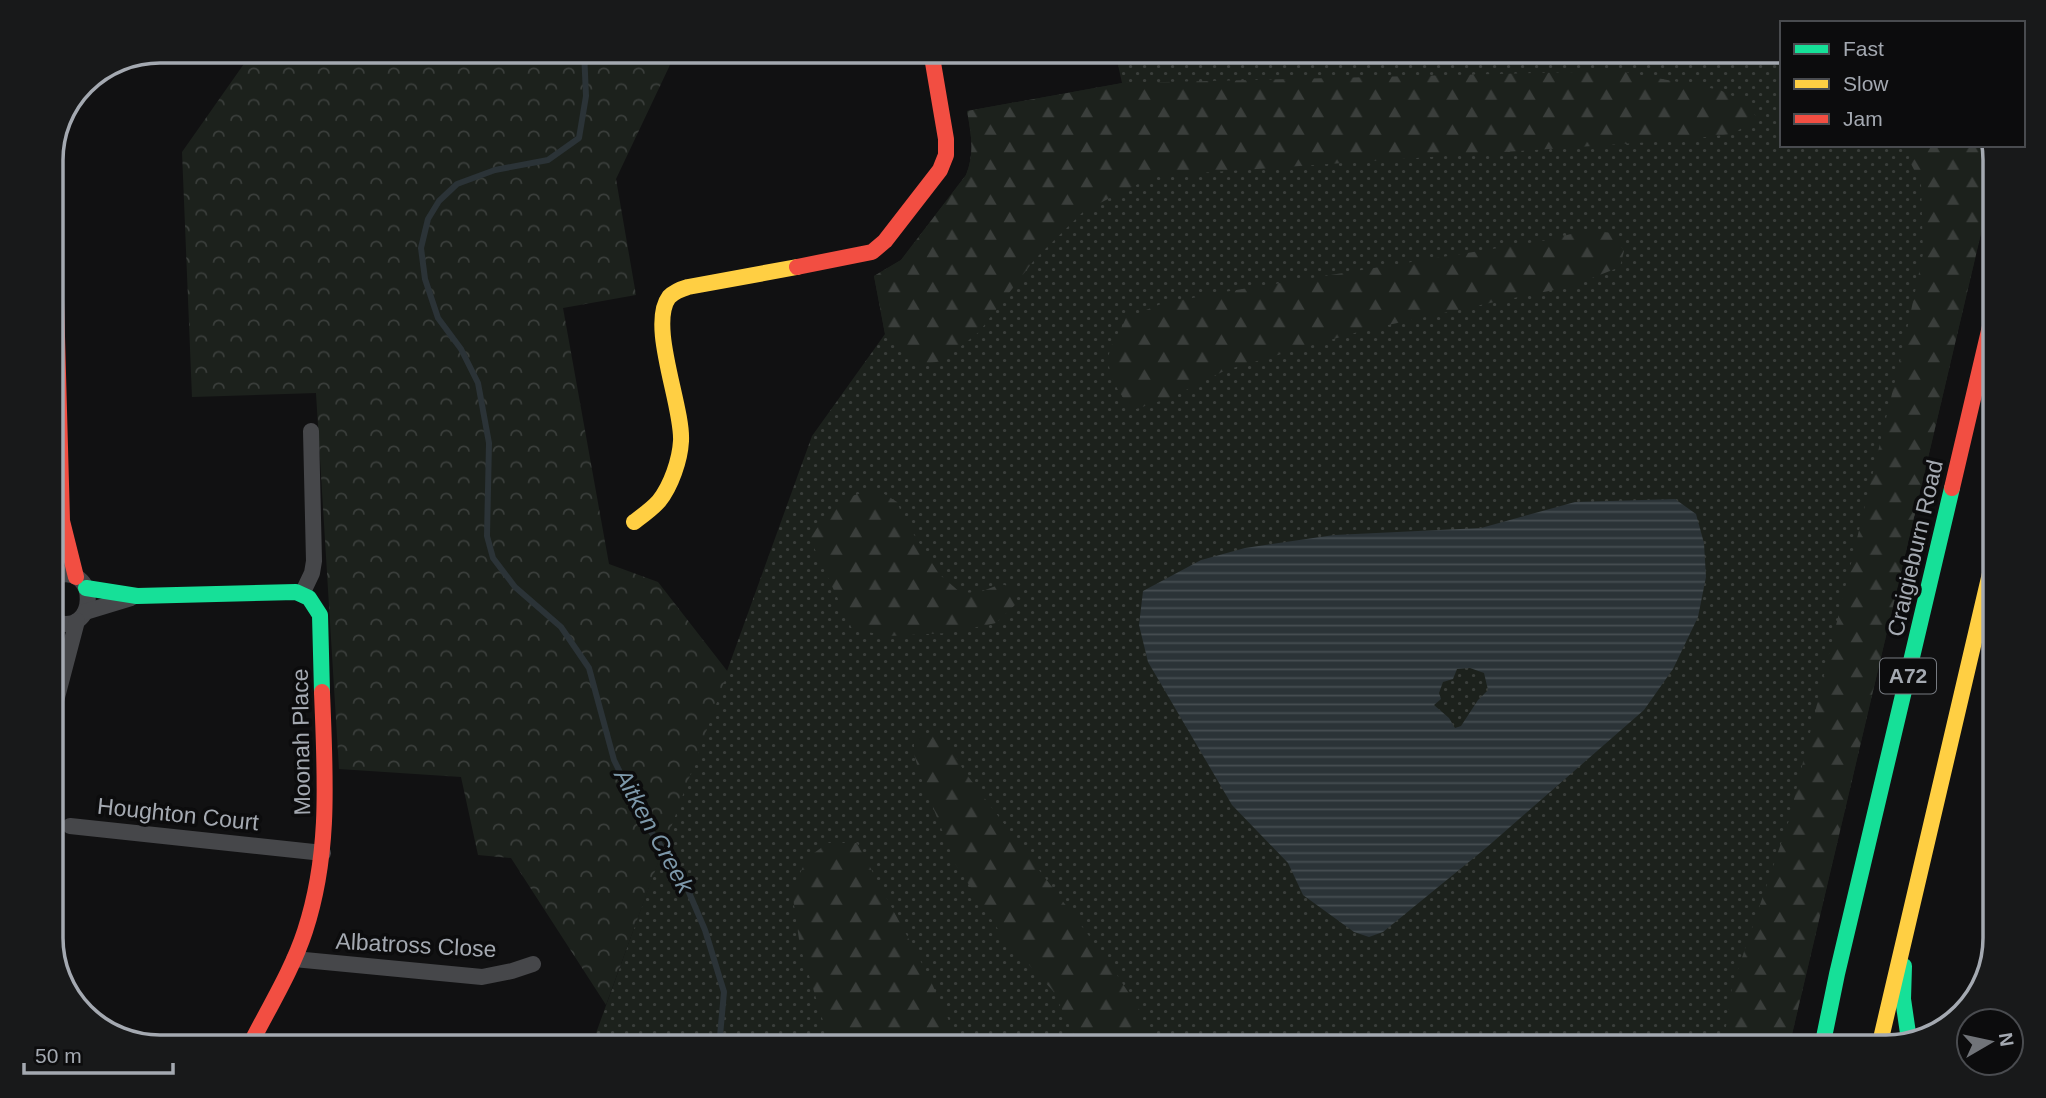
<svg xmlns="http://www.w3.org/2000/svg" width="2046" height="1098" font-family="Arial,sans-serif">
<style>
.grass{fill:url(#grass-dots)}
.forest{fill:url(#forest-firs)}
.park{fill:url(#park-crowns)}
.water{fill:url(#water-rules);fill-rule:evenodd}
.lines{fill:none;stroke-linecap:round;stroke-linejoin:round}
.stream{stroke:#2b3337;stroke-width:6}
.lane{stroke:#46474a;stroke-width:8}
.street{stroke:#46474a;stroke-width:16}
.fast{stroke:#16e098;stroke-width:16}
.slow{stroke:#ffcf43;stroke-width:16}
.jam{stroke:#f24e42;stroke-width:16}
.labels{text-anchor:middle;stroke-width:7;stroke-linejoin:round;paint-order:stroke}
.shield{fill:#0c0c0d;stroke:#767a80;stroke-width:2}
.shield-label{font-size:21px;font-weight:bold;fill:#a4a9b1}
.street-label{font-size:23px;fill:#a4a9b1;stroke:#0c0c0d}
.water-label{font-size:24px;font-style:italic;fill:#7d98aa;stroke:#0c0c0d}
.rim{fill:none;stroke:#a4a9b1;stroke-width:3.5}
</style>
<defs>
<pattern id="grass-dots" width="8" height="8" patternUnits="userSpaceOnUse" patternTransform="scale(1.75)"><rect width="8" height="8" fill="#1c211c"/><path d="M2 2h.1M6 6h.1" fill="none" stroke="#3a3e3b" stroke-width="1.8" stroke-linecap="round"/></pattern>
<pattern id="forest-firs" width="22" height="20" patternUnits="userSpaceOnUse" patternTransform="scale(1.75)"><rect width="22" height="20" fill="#1c211c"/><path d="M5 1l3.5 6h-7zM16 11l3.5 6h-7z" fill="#3a3e3b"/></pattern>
<pattern id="park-crowns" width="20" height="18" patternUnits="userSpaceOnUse" patternTransform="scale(1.75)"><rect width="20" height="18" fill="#1c211c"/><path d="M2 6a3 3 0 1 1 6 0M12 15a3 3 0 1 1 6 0" fill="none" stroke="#3a3e3b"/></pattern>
<pattern id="water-rules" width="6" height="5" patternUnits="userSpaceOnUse" patternTransform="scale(1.75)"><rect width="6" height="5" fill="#2b3337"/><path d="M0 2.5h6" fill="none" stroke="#474e52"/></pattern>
</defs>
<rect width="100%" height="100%" fill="#111112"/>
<path class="grass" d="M1115,51H1690L1782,64V145H1992L1995,153V174L1789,1047H591L812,436L885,334L874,276L901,260L966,175C975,153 971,133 967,111L1122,83Z"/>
<g class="forest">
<path d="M1620,71L1720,90L1749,104L1757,119L1732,134L1679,140L1154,176L1084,211L1035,259L979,332L942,361L914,366L885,334L874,276L901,260L966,175C975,153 971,133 967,111L1123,83Z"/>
<path d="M1912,145H1992L1995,153V174L1789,1047H1723L1732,987L1789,820L1904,344L1923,254L1921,183L1909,160Z"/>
<path d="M1586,230L1613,233L1624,251L1620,267L1569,287L1499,301L1365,330L1226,370L1172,397L1133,410C1120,395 1106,375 1109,354C1110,344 1122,328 1126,318L1161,304L1218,293L1548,240Z"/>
<path d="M878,490L897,502L904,519L939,574L961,593L980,592L1001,584L1015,588L1017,603L996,623L949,633L888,636L852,629L810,539C832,505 836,497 878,490Z"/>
<path d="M933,732L945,738L964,771L1108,961L1139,1009L1154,1047H1080L1053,991L1001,934L956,865L920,775L914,754V743L922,734Z"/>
<path d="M828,843H857L927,973L961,1047H831L800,946L792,891L807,858Z"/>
</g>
<path class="park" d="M253,51H675L669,67L616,179L636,295L563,308L609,564L658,582L728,672L606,1005L511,858L478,855L461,777L339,769L316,393L192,397L182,152Z"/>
<path class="water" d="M1675,499L1696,514L1704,543L1706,577L1698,617L1673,669L1644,710L1486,848L1383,932L1369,937L1354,932L1303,895L1288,863L1232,805L1148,662L1139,625L1143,591L1201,560L1245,548L1334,535L1481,528L1575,502ZM1470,668L1484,673L1488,690L1478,700L1461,726L1455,728L1449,718L1434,705L1441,699L1439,693L1443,682L1453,679L1457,669Z"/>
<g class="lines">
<path class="stream" d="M584,51L586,96L579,138L548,160L495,170L457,184L439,201L428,219L421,248L425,279L438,318L461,349L478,383L489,443L487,536L493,558L515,587L561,627L589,668L614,760L645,823L682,876L705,930L724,992L719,1047"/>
<path class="lane" d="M1979,639L1983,636L1995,632"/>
<g class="street">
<path d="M51,578C101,556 99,643 51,620"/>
<path d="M51,578L61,529"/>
<path d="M302,594L312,573L314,561L311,431"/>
<path d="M85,612L131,598"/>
<path d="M51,620L60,672"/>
<path d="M51,720L77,621"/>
<path d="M70,826L323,853"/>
<path d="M294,959L482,977L512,971L533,964"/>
</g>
<g class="fast">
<path d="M86,588L137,596L296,592L309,598L320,615L322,692"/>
<path d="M1904,966L1903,999L1909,1040"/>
<path d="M1822,1047L1837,974L1952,488"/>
</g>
<g class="slow">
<path d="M634,522C642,516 652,509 659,501C671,486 680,460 681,441C683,406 648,325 669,297C674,292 681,289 688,287L797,267"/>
<path d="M1879,1047L1995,552"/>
</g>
<g class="jam">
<path d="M52,152L62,521L76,577"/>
<path d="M797,267L872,252L885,241L940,170L946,155V139L931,51"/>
<path d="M1952,488L1995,305"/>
<path d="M249,1047C268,1009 292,971 305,931C331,852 325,774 322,692"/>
</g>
</g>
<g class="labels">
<rect class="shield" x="1880" y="658.5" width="56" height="35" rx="5"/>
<g class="shield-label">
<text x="1908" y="683">A72</text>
</g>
<g class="street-label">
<text transform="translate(1915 548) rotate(-77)" y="8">Craigieburn Road</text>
<text transform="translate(301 742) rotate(-91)" y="8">Moonah Place</text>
<text transform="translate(178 814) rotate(6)" y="8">Houghton Court</text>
<text transform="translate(416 945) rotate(3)" y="8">Albatross Close</text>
</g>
<g class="water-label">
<text transform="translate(654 831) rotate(61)" y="8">Aitken Creek</text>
</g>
</g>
<path d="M0 0H2046V1098H0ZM160 63H1886A97 97 0 0 1 1983 160V938A97 97 0 0 1 1886 1035H160A97 97 0 0 1 63 938V160A97 97 0 0 1 160 63Z" fill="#18191a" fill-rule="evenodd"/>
<path class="rim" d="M160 63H1886A97 97 0 0 1 1983 160V938A97 97 0 0 1 1886 1035H160A97 97 0 0 1 63 938V160A97 97 0 0 1 160 63Z"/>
<rect x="1780" y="21" width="245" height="126" fill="#0c0c0d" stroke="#494b4f" stroke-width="2"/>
<rect x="1794" y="44" width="35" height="10" fill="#16e098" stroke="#494b4f" stroke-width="2"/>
<text x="1843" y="56" font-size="21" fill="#a4a9b1">Fast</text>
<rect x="1794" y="79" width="35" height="10" fill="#ffcf43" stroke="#494b4f" stroke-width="2"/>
<text x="1843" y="91" font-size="21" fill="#a4a9b1">Slow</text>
<rect x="1794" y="114" width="35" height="10" fill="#f24e42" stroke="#494b4f" stroke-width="2"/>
<text x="1843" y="126" font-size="21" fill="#a4a9b1">Jam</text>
<g transform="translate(1990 1042) rotate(81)"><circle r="33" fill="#0c0c0d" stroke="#494b4f" stroke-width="2"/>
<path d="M0-5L12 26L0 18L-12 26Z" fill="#717479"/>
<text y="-10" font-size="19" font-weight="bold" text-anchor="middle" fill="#a4a9b1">N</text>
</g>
<path d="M24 1063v10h149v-10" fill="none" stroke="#a4a9b1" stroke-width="3.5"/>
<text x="35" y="1063" font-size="21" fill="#a4a9b1" stroke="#0c0c0d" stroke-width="5" paint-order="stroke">50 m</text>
</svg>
